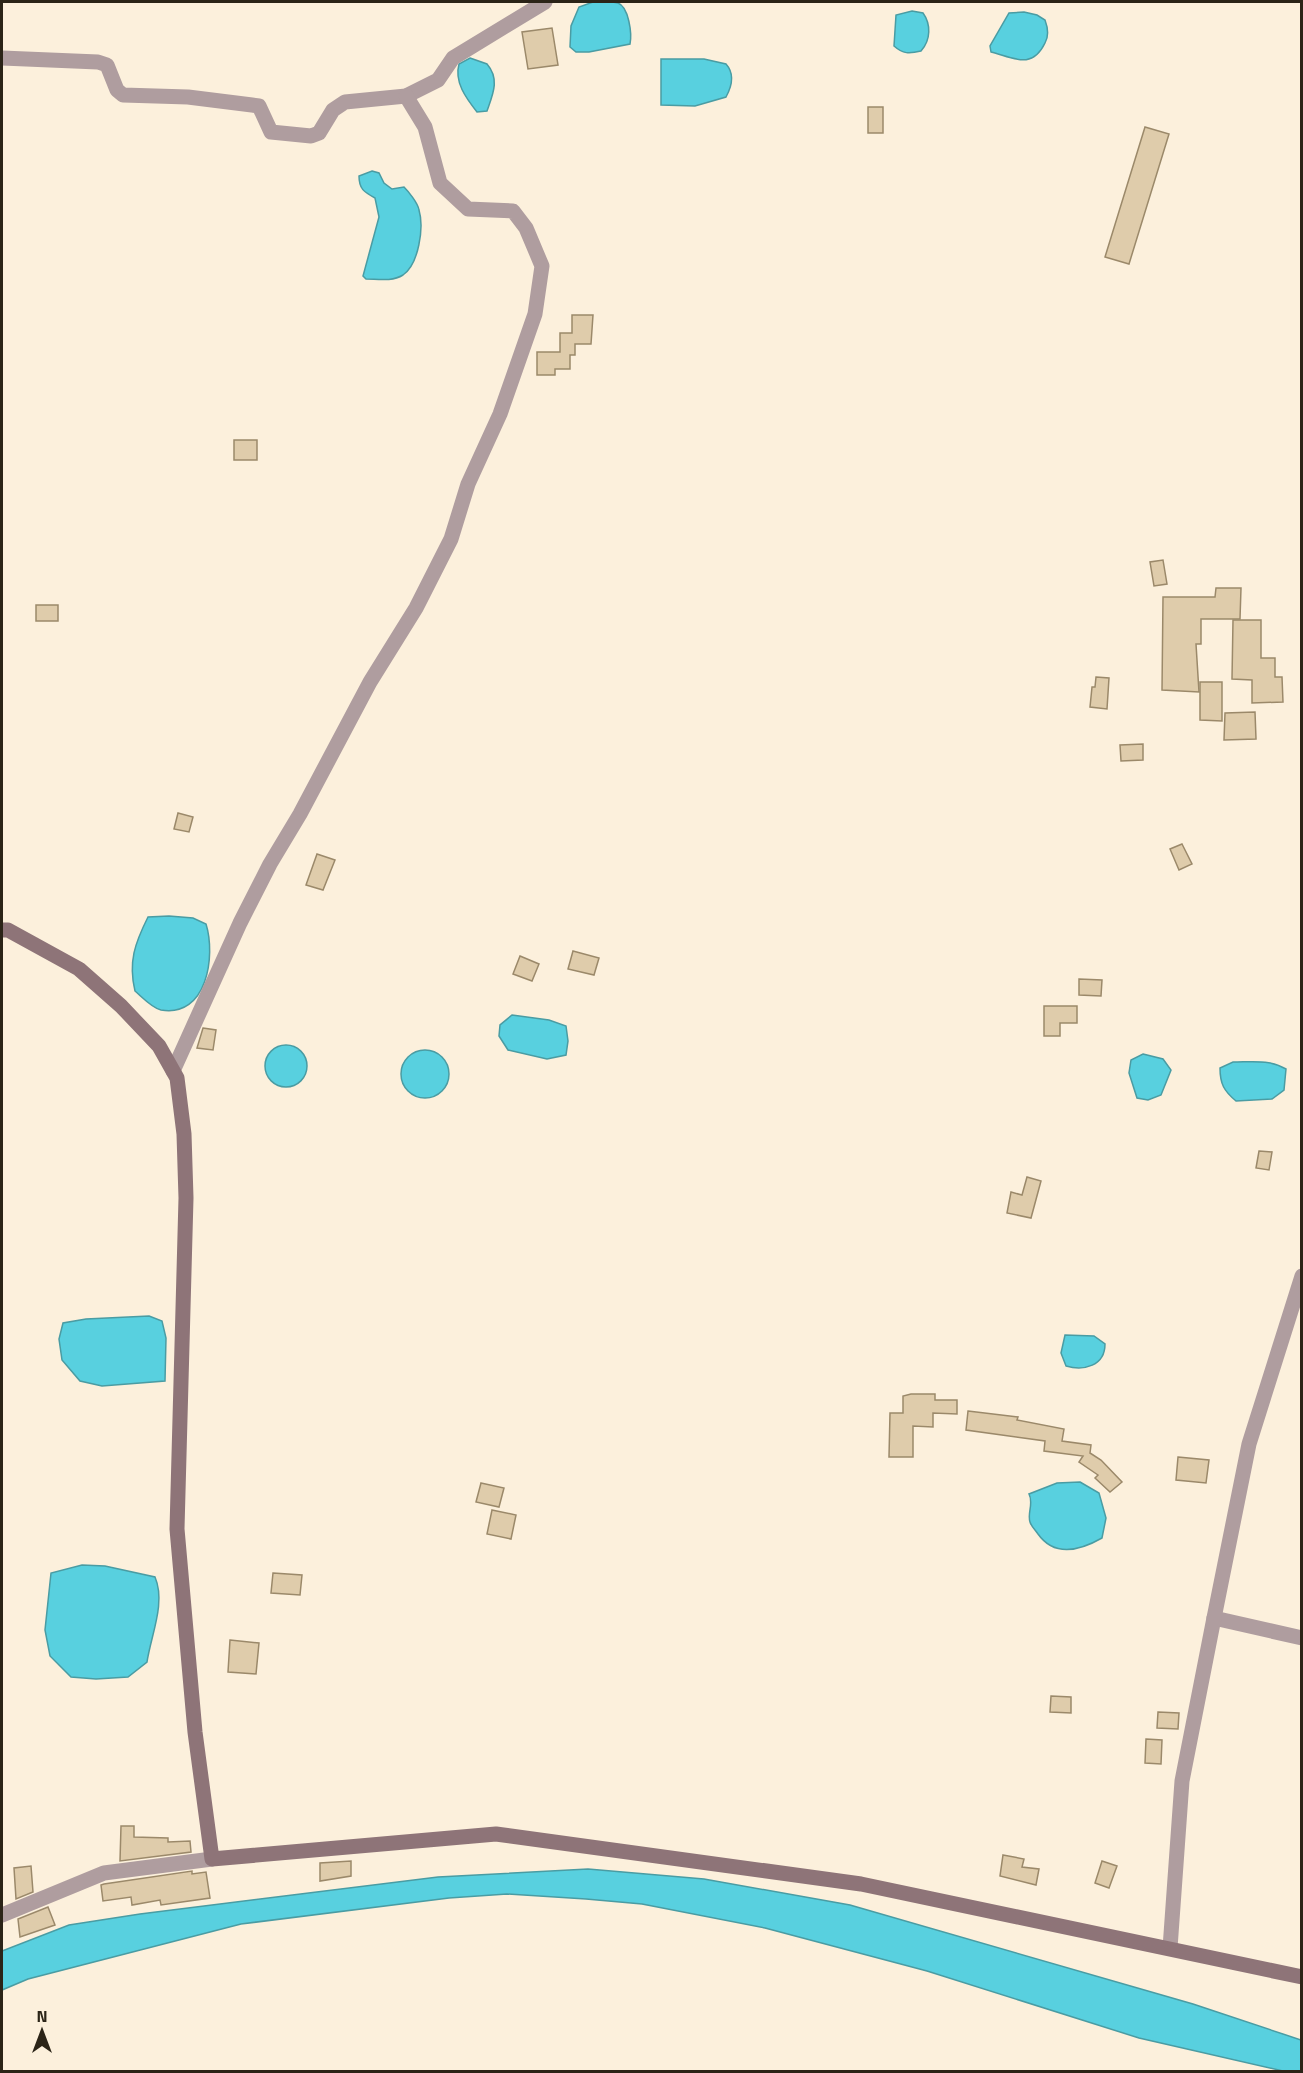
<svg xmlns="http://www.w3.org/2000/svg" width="1303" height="2073" font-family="'Titillium Web',sans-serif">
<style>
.water{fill:#58d0df;stroke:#4a9ca3;stroke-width:1.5}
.building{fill:#dfccab;stroke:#9b896a;stroke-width:1.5}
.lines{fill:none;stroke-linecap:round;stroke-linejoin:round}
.minor{stroke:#af9d9f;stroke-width:15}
.secondary{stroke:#8e7478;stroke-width:15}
</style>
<rect width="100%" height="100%" fill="#fcf0dc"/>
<g class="water">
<path d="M593,2C601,2 610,1 618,3C629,7 632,34 630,44L589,52H576L570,47L571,26L579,7Z"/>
<path d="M912,11L923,13C931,24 931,40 921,51C909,54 903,54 894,46L896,15Z"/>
<path d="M1024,12L1037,15L1045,20C1048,28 1049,36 1045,43C1032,70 1014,58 991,52L990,46L1009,13Z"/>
<path d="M470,58L487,64C500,79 493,94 487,111L477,112C466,98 454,82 459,64Z"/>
<path d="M661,59H704L726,64C735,74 732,86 726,97L695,106L661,105Z"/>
<path d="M372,171L379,173L384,183L392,189L404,187C408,191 418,203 419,210C424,227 419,264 403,275C392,282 377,279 366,279L363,276L379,217L375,198C364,192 359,189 359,176Z"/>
<path d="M169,916L193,918L206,924C216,956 207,1018 161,1010C152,1008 142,997 135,991C128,962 135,943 148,917Z"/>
<path d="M512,1015L549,1020L566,1026L568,1041L566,1055L547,1059L508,1050L499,1036L500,1025Z"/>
<circle cx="286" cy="1066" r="21"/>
<circle cx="425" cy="1074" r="24"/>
<path d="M1143,1054L1163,1059L1171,1070L1161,1095L1148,1100L1137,1098L1129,1073L1131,1060Z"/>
<path d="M1233,1062C1251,1062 1270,1059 1286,1069L1284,1090L1272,1099L1236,1101C1224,1091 1220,1084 1220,1068Z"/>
<path d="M149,1316L162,1321L166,1338L165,1381L102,1386L80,1381L62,1360L59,1339L63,1323L86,1319Z"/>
<path d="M1065,1335L1094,1336L1105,1344C1105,1366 1084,1371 1066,1366L1061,1353Z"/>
<path d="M1080,1482L1099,1493L1106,1518L1102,1538C1081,1550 1055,1558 1038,1534C1036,1531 1031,1526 1030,1522C1027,1513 1034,1503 1029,1494L1057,1483Z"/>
<path d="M82,1565L105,1566L155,1577C166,1603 151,1635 147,1662L128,1677L96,1679L71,1677L50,1656L45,1630L51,1573Z"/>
<path d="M588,1869L704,1879L850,1905L1193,2004L1301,2040V2071H1283L1139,2038L927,1971L765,1928L642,1904L586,1899L507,1894L449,1898L241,1924L28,1979L2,1990V1951L69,1925L140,1914L438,1877Z"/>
</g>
<g class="building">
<path d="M552,28L558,65L528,69L522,32Z"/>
<rect x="868" y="107" width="15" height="26"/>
<path d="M1145,127L1169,134L1129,264L1105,257Z"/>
<path d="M572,315H593L591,344H575V355H570V369H555V375H537V352H560V333H572Z"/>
<rect x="234" y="440" width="23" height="20"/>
<path d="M1163,560L1167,584L1154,586L1150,562Z"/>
<path d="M1216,588H1241L1240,619H1201V644H1196L1199,692L1162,690L1163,597H1215Z"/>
<rect x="36" y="605" width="22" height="16"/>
<path d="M1233,620H1261V658H1275V677H1282L1283,702L1252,703V680L1232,679Z"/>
<path d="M1096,677L1109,678L1107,709L1090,707L1092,687H1095Z"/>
<path d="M1200,682H1222V721L1200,720Z"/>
<path d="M1255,712L1256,739L1224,740L1225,713Z"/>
<path d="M1143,744V760L1121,761L1120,745Z"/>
<path d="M178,813L193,817L189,832L174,829Z"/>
<path d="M1182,844L1192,864L1179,870L1170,849Z"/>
<path d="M317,854L335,860L323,890L306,885Z"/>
<path d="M573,951L599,958L594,975L568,969Z"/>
<path d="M520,956L539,964L532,981L513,974Z"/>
<path d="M1079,979L1102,980L1101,996L1079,995Z"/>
<path d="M1044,1006H1077V1023H1060V1036H1044Z"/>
<path d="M203,1028L216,1030L213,1050L197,1048Z"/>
<path d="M1259,1151L1272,1152L1269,1170L1256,1168Z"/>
<path d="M1027,1177L1041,1181L1031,1218L1007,1213L1011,1192L1022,1195Z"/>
<path d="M911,1394H935V1400H957V1414L933,1413V1427L913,1426V1457H889L890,1413H903V1396Z"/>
<path d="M968,1411L1018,1417L1017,1420L1064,1429L1062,1441L1091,1445L1090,1453L1101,1460L1122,1482L1110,1492L1095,1478L1098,1475L1079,1462L1083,1456L1044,1451L1045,1441L966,1430Z"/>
<path d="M1178,1457L1209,1460L1206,1483L1176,1480Z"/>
<path d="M481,1483L504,1488L499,1507L476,1502Z"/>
<path d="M492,1510L516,1515L511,1539L487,1534Z"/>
<path d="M273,1573L302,1575L300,1595L271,1593Z"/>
<path d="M230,1640L259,1643L256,1674L228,1672Z"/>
<path d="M1051,1696L1071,1697V1713L1050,1712Z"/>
<path d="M1158,1712L1179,1713L1178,1729L1157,1728Z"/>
<path d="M1146,1739L1162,1740L1161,1764L1145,1763Z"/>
<path d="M121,1826H134V1837L168,1838V1842L190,1841L191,1852L120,1861Z"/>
<path d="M1003,1855L1024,1859L1022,1867L1039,1869L1036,1885L1000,1876Z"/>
<path d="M351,1861V1876L320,1881V1863Z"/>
<path d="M1102,1861L1117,1866L1109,1888L1095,1883Z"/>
<path d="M31,1866L33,1892L16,1899L14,1868Z"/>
<path d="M192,1871V1874L206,1872L210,1898L161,1905L160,1900L132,1905L131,1897L103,1901L101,1885L104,1884Z"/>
<path d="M48,1907L55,1925L20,1937L18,1919Z"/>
</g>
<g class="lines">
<g class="minor">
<path d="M2,58L98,62L107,65L117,90L123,95L188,97L252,105L259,106L271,132L311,136L319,133L333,110L345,102L406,96L438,80L453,58L545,2"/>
<path d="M173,1071L240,923L270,864L300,814L370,682L416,608L451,539L468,484L500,414L535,314L542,266L526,228L513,211L468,209L440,183L425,127L406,96"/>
<path d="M1214,1618L1302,1638"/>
<path d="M2,1915L104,1873L212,1859"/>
<path d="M1170,1948L1182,1781L1214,1618L1249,1444L1302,1276"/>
</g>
<path class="secondary" d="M2,930H8L79,969L121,1006L159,1046L177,1078L184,1134L186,1198L177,1529L195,1732L212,1859L496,1834L861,1884L1302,1977"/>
</g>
<rect width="1303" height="2073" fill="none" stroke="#2b2417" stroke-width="6"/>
<g transform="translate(42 2031)" stroke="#fcf0dc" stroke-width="4.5" paint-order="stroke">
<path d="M0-4.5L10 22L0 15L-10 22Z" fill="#2b2417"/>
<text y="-9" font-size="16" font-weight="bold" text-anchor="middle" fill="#2b2417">N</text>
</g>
</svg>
